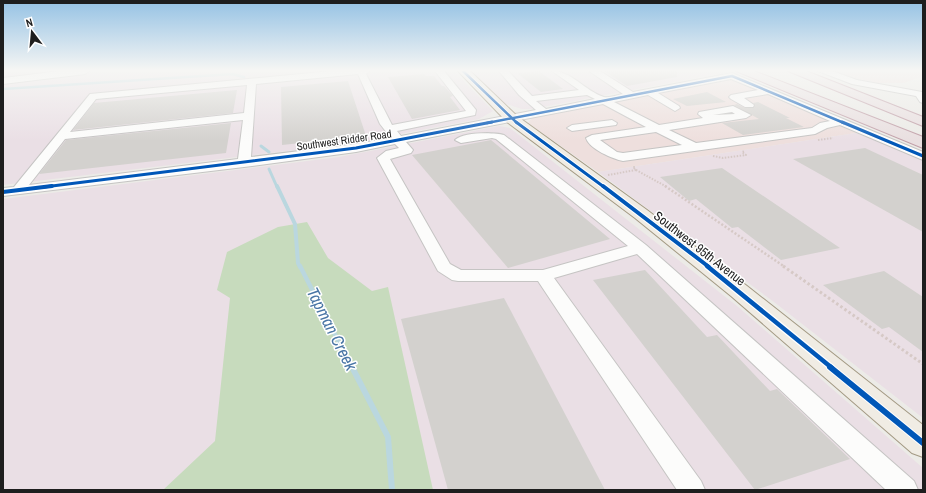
<svg xmlns="http://www.w3.org/2000/svg" width="926" height="493" font-family="'Archivo Narrow',sans-serif">
<style>
.commercial{fill:#eedfdd}
.industrial{fill:#eadfe5}
.forest{fill:#c7dbbd}
.lines{fill:none;stroke-linecap:round;stroke-linejoin:round}
.stream-far4{stroke:#bad7df;stroke-width:2.5}
.stream-far3{stroke:#bad7df;stroke-width:3}
.stream-far2{stroke:#bad7df;stroke-width:4}
.stream-far1{stroke:#bad7df;stroke-width:4.5}
.stream{stroke:#bad7df;stroke-width:6}
.building{fill:#d3d1ce}
.minor-casing{stroke:#c5c4c3;stroke-width:2}
.major-casing{stroke:#a39983;stroke-width:2}
.highway-casing{stroke:#c19fa8;stroke-width:2}
.path-far2{stroke:#d6c9c6;stroke-width:2;stroke-dasharray:1.5 1.5;stroke-linecap:butt}
.path-far1{stroke:#d6c9c6;stroke-width:2.5;stroke-dasharray:2 2;stroke-linecap:butt}
.path{stroke:#d6c9c6;stroke-width:3;stroke-dasharray:2.5 2.5;stroke-linecap:butt}
.minor{fill:#fcfcfb;fill-rule:evenodd}
.major{fill:#f0ece4;fill-rule:evenodd}
.highway{fill:#e9dfe0;fill-rule:evenodd}
.cycleway-far4-casing{stroke:#fff;stroke-width:4}
.cycleway-far3-casing{stroke:#fff;stroke-width:5}
.cycleway-far2-casing{stroke:#fff;stroke-width:6}
.cycleway-far1-casing{stroke:#fff;stroke-width:7}
.cycleway-casing{stroke:#fff;stroke-width:8}
.cycleway-far4{stroke:#0057b8;stroke-width:2.5}
.cycleway-far3{stroke:#0057b8;stroke-width:3}
.cycleway-far2{stroke:#0057b8;stroke-width:4}
.cycleway-far1{stroke:#0057b8;stroke-width:4.5}
.cycleway{stroke:#0057b8;stroke-width:6}
.labels{text-anchor:middle;stroke-width:3;stroke-linejoin:round;paint-order:stroke}
.far-street-label{font-size:11px;fill:#1e1e1e;stroke:#fff}
.street-label{font-size:13px;fill:#1e1e1e;stroke:#fff}
.near-water-label{font-size:17px;font-style:italic;fill:#4975a5;stroke:#fff}
</style>
<rect width="100%" height="100%" fill="#ecebe7"/>
<g class="commercial">
<path d="M831,71H923V76L904,83H878L845,76Z"/>
<path d="M726,79L735,80L856,133L598,172L528,123L532,118Z"/>
</g>
<g class="industrial">
<path d="M3,71H454L493,111L479,119L353,143L3,185Z"/>
<path d="M470,71H718L721,73L532,109H522L503,103Z"/>
<path d="M499,126L510,128L737,306L923,468V490H3V199L339,157Z"/>
<path d="M856,133L923,159V418L774,302L598,172Z"/>
</g>
<path class="forest" d="M307,222L328,258L372,291L388,287L433,490H163L215,441L230,298L217,290L227,252L278,227Z"/>
<g class="lines">
<path class="stream-far4" d="M3,89L232,74L244,77"/>
<g class="stream-far3">
<path d="M261,146L269,152"/>
<path d="M269,169L277,187"/>
</g>
<path class="stream-far2" d="M277,186L295,224L298,263L300,267"/>
<path class="stream-far1" d="M300,266L352,368"/>
<path class="stream" d="M352,367L388,437L392,490"/>
</g>
<g class="building">
<path d="M539,71L563,89L541,92L517,73Z"/>
<path d="M604,71H677V77L627,86Z"/>
<path d="M424,74L426,76H434L442,86H444L453,96L450,97L460,110L412,119L388,77Z"/>
<path d="M348,81L366,136L282,145L281,87Z"/>
<path d="M237,90L233,113L73,130L94,103Z"/>
<path d="M707,92L726,102L687,106L673,99Z"/>
<path d="M758,102L790,118H786L804,127L743,135L722,123L759,119L734,105L737,104L745,108H753L755,105L753,103Z"/>
<path d="M231,123L226,153L39,174L66,140Z"/>
<path d="M491,140L610,239L508,268L412,155Z"/>
<path d="M865,148L923,175V232L793,159Z"/>
<path d="M722,168L840,248L781,260L738,227L732,228L696,199L689,201L660,177Z"/>
<path d="M645,270L707,337L717,335L770,391L777,389L850,459L755,490L593,280Z"/>
<path d="M884,271L923,297V352L889,327L882,329L823,285Z"/>
<path d="M504,298L605,490H448L401,319Z"/>
</g>
<g class="lines">
<g class="minor-casing">
<g id="minor">
<path d="M60,71H89L85,74L3,84V78Z"/>
<path d="M332,71H370L366,74L392,125L466,111L435,71H444L476,110L475,115L397,131L401,136L536,110L519,95L499,71H508L532,96L579,90L552,71C572,71 585,91 604,97C609,98 617,95 623,94L589,71H600L633,92L732,73L923,152V160L840,125L827,128L815,134L623,161C613,159 589,149 586,138L592,135L646,127L603,104L406,142L413,150L411,153L390,159L450,264L461,270H543L628,246L496,139L492,138L461,143L455,140C462,132 494,132 504,135L646,245L914,481L918,490H886L637,254L554,278L701,481L705,490H677L538,281H458L452,280L438,271L377,158L386,151L399,148L395,144L356,152L244,167L3,196V188L14,187L90,94ZM358,74L380,124L391,138L356,144L251,157L256,84ZM731,79L758,90L731,95L729,97L731,99L745,107H753L754,105L744,98L768,94L830,121L820,123L812,128L696,143L669,130L746,118L751,115L733,106L699,112L698,114L703,118L659,125L614,102L648,95L675,111L680,108L679,106L658,93ZM247,85L244,113L70,132L96,99ZM587,95L595,99L546,109L536,101ZM732,112L735,114L713,115ZM243,120L238,159L29,185L65,139ZM656,132L682,145L623,153L617,152L600,140Z"/>
<path d="M818,71H832L857,80L922,92L923,103L920,102L916,96L852,84Z"/>
<path d="M612,120L617,123L616,125L572,131L567,128L572,125Z"/>
</g>
</g>
<g class="major-casing">
<path id="major" d="M458,71H470L517,116L647,210L747,286L923,425V457L912,453L731,296L635,218L507,122Z"/>
</g>
<g class="highway-casing">
<g id="highway">
<path d="M736,71H754L923,137V148Z"/>
<path d="M788,71H806L923,117V126Z"/>
</g>
</g>
<g class="path-far2">
<path d="M818,140L833,138"/>
<path d="M713,156L723,158L746,155L742,152L745,151"/>
<path d="M636,170L667,187"/>
<path d="M608,175L636,170L633,167H635"/>
</g>
<path class="path-far1" d="M665,186L785,267"/>
<path class="path" d="M783,266L923,364"/>
<use href="#minor" class="minor"/>
<use href="#major" class="major"/>
<use href="#highway" class="highway"/>
<g class="cycleway-far4-casing">
<g id="cycleway-far4">
<path d="M463,71L517,123"/>
<path d="M487,123L732,76L844,123"/>
</g>
</g>
<g class="cycleway-far3-casing">
<g id="cycleway-far3">
<path d="M516,122L604,187"/>
<path d="M842,122L923,156"/>
<path d="M44,187L356,148L492,122"/>
</g>
</g>
<g class="cycleway-far2-casing">
<g id="cycleway-far2">
<path d="M603,186L709,267"/>
<path d="M3,192L52,186"/>
</g>
</g>
<g class="cycleway-far1-casing">
<path id="cycleway-far1" d="M707,266L832,368"/>
</g>
<g class="cycleway-casing">
<path id="cycleway" d="M830,367L923,443"/>
</g>
<use href="#cycleway-far4" class="cycleway-far4"/>
<use href="#cycleway-far3" class="cycleway-far3"/>
<use href="#cycleway-far2" class="cycleway-far2"/>
<use href="#cycleway-far1" class="cycleway-far1"/>
<use href="#cycleway" class="cycleway"/>
</g>
<linearGradient id="sky" x2="0" y2="1"><stop stop-color="#95c2e4"/><stop offset="0.5" stop-color="#f6f6f4"/><stop offset="1" stop-color="#f6f6f4" stop-opacity="0"/></linearGradient>
<rect width="926" height="141" fill="url(#sky)"/>
<g class="labels">
<g class="far-street-label">
<text transform="translate(344 140) rotate(-8)" y="4">Southwest Ridder Road</text>
</g>
<g class="street-label">
<text transform="translate(700 248) rotate(38)" y="5">Southwest 95th Avenue</text>
</g>
<g class="near-water-label">
<text transform="translate(332 329) rotate(63)" y="6">Tapman Creek</text>
</g>
</g>
<rect width="926" height="493" fill="none" stroke="#1e1e1e" stroke-width="8"/>
<g transform="translate(32 32) rotate(344)" stroke="#ffffff" stroke-width="3" paint-order="stroke">
<path d="M0-3L7 15L0 10L-7 15Z" fill="#1e1e1e"/>
<text y="-6" font-size="11" font-weight="bold" text-anchor="middle" fill="#1e1e1e">N</text>
</g>
</svg>
